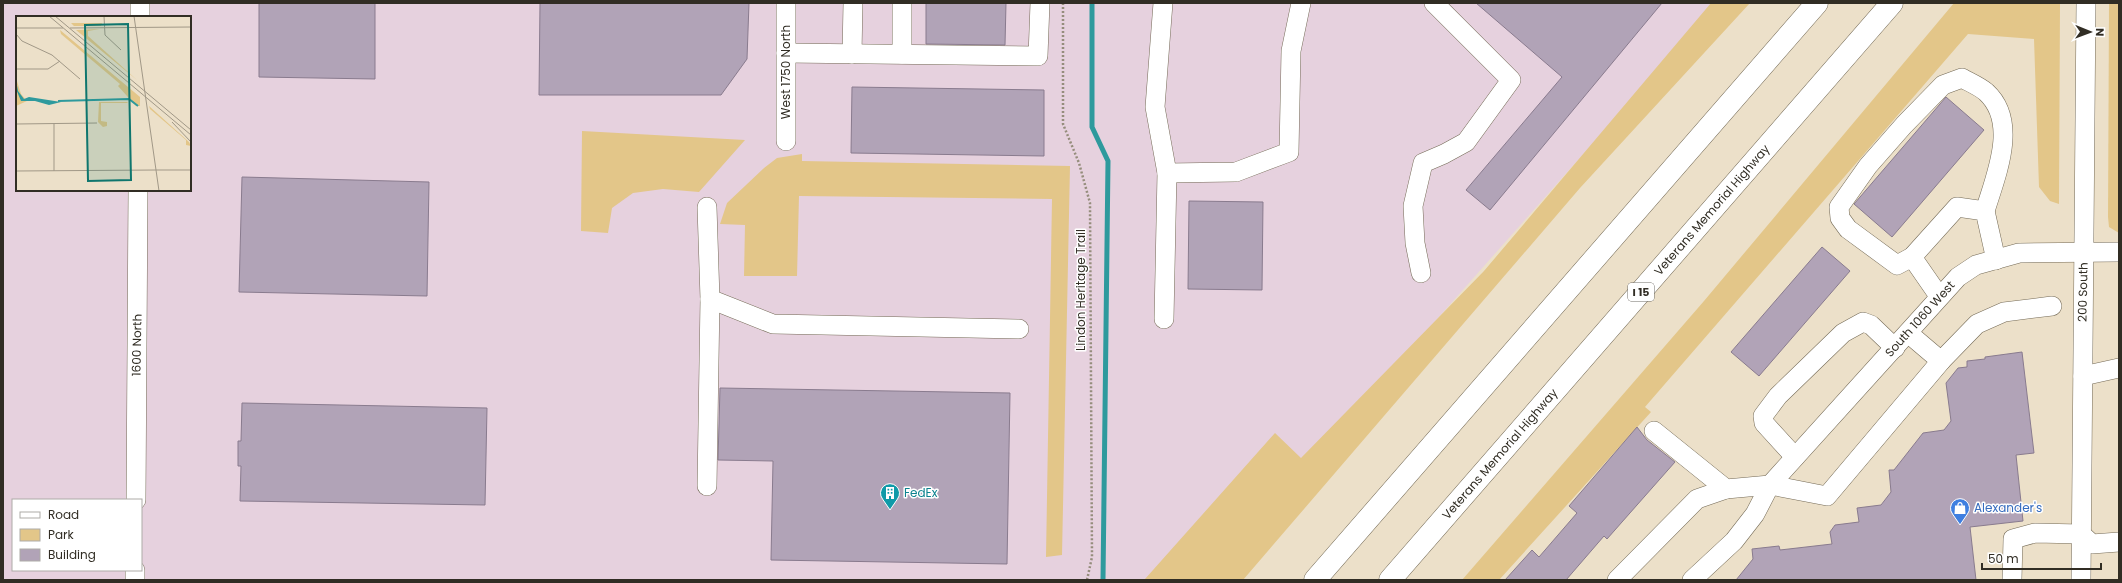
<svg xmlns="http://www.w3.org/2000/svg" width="2122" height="583" font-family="Poppins,sans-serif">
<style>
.industrial{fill:#e6d1de;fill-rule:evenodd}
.green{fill:#e3c689}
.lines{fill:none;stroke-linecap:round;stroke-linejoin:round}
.stream{stroke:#2e9a9d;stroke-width:5}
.building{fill:#b1a3b7;stroke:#897b8e}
.minor-casing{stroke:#746a56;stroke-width:20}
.highway-casing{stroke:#746a56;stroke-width:23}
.path{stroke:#958d7c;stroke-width:2.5;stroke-dasharray:2 2;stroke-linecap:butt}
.minor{stroke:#fff;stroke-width:19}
.highway{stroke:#fff;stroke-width:22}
.labels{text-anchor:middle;stroke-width:3;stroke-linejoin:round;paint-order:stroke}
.shield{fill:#fff;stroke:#6f6c66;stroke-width:1}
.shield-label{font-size:11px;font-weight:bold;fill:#312d24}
.street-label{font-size:12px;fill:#312d24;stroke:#fff}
.culture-label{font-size:12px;fill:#0d838f;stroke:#fff;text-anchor:start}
.shop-label{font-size:12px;fill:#366cbe;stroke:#fff;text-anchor:start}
.inset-river{fill:none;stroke:#2e9a9d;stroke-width:2}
.inset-road{fill:none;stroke:#a19887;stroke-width:1}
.view{fill:#0f766e;fill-opacity:0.15;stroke:#0f766e;stroke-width:2}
.inset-edge{fill:none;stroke:#312d24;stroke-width:2}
</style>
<rect width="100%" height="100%" fill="#ece0c9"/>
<path class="industrial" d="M3,3H1717L1206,580H3ZM17,17H190V190H17ZM13,500H141V570H13Z"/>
<g class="green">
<path d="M1711,3H1750L1580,188L1243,580H1122L1145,579L1275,433L1301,458L1484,271Z"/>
<path d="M1954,3H2060L2059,204L2050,201L2039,187L2034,39L1968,34L1645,407L1651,412L1499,580H1462L1704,301Z"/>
<path d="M2109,3H2119V233L2109,227L2108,217Z"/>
<path d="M582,131L745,140L699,192L663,189L633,193L612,208L608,233L581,231Z"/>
<path d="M802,154V161L1070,166L1062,555L1046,557L1052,199L799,196L797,276H744L745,225L720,224L727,203L764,168L777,158Z"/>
</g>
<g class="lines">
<path class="stream" d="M1092,3V127L1108,161L1103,580"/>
</g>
<g class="building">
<path d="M259,3H375V79L259,77Z"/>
<path d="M540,3H749L747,59L721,95H539Z"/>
<path d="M926,3H1006L1005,45L926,44Z"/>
<path d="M1476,3H1662L1490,210L1466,190L1562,77Z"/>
<path d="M852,87L1044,90V156L851,153Z"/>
<path d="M1946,97L1984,130L1892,237L1854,204Z"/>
<path d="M242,177L429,182L427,296L239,292Z"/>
<path d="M1189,201L1263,202L1262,290L1188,289Z"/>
<path d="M1822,247L1850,271L1759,376L1731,352Z"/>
<path d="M2022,352L2034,453L2016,455L2023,521L1970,527L1976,580H1736L1753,559L1752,549L1779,546L1780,550L1832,544L1830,532L1835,525L1859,522L1857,508L1881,505L1891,492L1889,470H1894L1923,433L1944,430L1951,421L1946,383L1958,368L1967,367V361L1985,359V357Z"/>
<path d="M720,388L1010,393L1007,564L771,560L773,461L718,460Z"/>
<path d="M242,403L487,408L485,505L240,501L241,466H238V441H241Z"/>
<path d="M1637,427L1647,440L1675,462L1607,539L1604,536L1566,580H1505L1532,550L1539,557L1577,513L1569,506Z"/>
</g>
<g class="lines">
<g class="minor-casing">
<g id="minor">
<path d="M902,3V54"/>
<path d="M1163,3L1155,107L1167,173L1236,172L1289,152L1291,51L1301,3"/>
<path d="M140,17V3"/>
<path d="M786,53L1038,56L1040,3"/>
<path d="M852,54L853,3"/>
<path d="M786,141V3"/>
<path d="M707,207L710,299L773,324L1019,329"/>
<path d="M1912,257L1897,265L1848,229L1840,218L1839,207L1868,166L1904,125L1943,85L1962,78C1969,82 1979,86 1986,92C2019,122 1996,175 1985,211"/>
<path d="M1421,273L1415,243L1413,206L1423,163L1444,154L1466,142L1511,80L1434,3"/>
<path d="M1939,296L1912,257L1957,207L1985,211L1996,260"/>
<path d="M1164,319L1167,173"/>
<path d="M1908,333L1941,361L1977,324L2004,312L2052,306"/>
<path d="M2083,376L2119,368"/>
<path d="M1654,431L1726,489L1770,485L1827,496L1941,361"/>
<path d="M1795,457L1764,423L1763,416L1778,396L1843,333L1863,322L1871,325L1895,348"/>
<path d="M707,486L710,299"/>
<path d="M136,500L138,190"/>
<path d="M135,580V570"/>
<path d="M1617,580L1697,499L1726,489"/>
<path d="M1692,580L1734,541L1755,514L1770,485L1958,277L1976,265L2019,253L2119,252"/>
<path d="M2012,580L2013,539L2035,533L2081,534L2092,544L2119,542"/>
<path d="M2081,580L2086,3"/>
</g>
</g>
<g class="highway-casing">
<g id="highway">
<path d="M1315,580L1817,3"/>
<path d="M1390,580L1892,3"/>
</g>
</g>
<path class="path" d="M1063,3V124L1079,163L1090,203L1092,557L1087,580"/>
<use href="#minor" class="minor"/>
<use href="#highway" class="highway"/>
</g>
<defs>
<g id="building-pin" transform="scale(1)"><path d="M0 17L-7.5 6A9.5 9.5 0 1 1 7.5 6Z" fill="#0f9aa8" stroke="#fff"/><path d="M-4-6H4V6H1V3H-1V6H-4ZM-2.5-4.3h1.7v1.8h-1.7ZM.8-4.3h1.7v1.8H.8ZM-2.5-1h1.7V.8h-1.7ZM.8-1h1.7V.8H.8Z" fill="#fff"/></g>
<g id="shop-pin" transform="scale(1)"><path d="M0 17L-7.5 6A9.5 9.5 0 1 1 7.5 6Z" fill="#3f7fe0" stroke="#fff"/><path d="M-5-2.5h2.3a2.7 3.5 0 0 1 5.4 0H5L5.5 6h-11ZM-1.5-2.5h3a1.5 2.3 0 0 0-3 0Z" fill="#fff"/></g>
</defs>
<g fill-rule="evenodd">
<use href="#building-pin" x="890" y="493"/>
<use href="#shop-pin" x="1960" y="508"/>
</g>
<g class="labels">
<rect class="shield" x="1628" y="283" width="26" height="18" rx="3"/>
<g class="shield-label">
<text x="1641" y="296">I 15</text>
</g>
<g class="street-label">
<text transform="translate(786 72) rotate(-90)" y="4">West 1750 North</text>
<text transform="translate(1712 210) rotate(-49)" y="4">Veterans Memorial Highway</text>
<text transform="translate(1081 290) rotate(-90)" y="4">Lindon Heritage Trail</text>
<text transform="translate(2083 292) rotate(-89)" y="4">200 South</text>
<text transform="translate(1920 319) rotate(-48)" y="4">South 1060 West</text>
<text transform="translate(137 345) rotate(-89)" y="4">1600 North</text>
<text transform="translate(1500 454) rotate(-49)" y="4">Veterans Memorial Highway</text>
</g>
<g class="culture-label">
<text x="904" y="497">FedEx</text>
</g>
<g class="shop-label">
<text x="1974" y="512">Alexander's</text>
</g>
</g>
<g transform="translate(16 16)">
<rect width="175" height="175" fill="#ece0c9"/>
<path d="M55,7H86L85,10H58ZM84,13L72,15V20L121,64L60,14ZM44,14L124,81V90H120L102,70L104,68L45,18ZM0,62L5,78L11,85L0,90ZM83,86H111L112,87H85V105L91,106V110L87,111L82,106ZM133,90L173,126L175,130L170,129V124L134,93Z" fill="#e3c689"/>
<path d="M0,64L2,75L8,83L13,81L45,86L33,89L19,85H5L0,73Z" fill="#2e9a9d"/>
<path class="inset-river" d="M42,85L113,83L122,90"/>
<path class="inset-road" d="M33,0L175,119M39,0L175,114M88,0L89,19L105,34M118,0L143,175M0,12H47M54,12L175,11M0,18L6,25L36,39L64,63M0,53H32L44,45M156,106L175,126M38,107V155M0,108L81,107M140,154H175M0,155L140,154"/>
<path class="view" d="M112,8L115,164L72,165L69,9Z"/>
<rect width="175" height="175" class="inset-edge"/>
</g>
<rect width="2122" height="583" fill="none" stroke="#312d24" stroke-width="8"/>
<rect x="12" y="499" width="130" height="72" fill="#ffffff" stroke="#adaba7"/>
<rect x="20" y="512" width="20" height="6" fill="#ffffff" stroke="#adaba7"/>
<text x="48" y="519" font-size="12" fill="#312d24">Road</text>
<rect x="20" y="529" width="20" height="12" fill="#e3c689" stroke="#adaba7"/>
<text x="48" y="539" font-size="12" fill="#312d24">Park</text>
<rect x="20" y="549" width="20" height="12" fill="#b1a3b7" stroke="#adaba7"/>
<text x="48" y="559" font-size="12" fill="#312d24">Building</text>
<g transform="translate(2090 32) rotate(91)" stroke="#ffffff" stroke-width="3" paint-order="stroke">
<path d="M0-3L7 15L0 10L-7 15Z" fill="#312d24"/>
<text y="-6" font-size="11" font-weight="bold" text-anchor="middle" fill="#312d24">N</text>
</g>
<path d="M1982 563v6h119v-6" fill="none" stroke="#312d24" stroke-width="2"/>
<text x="1988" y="563" font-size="12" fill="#312d24" stroke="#ffffff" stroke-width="3" paint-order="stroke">50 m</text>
</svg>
